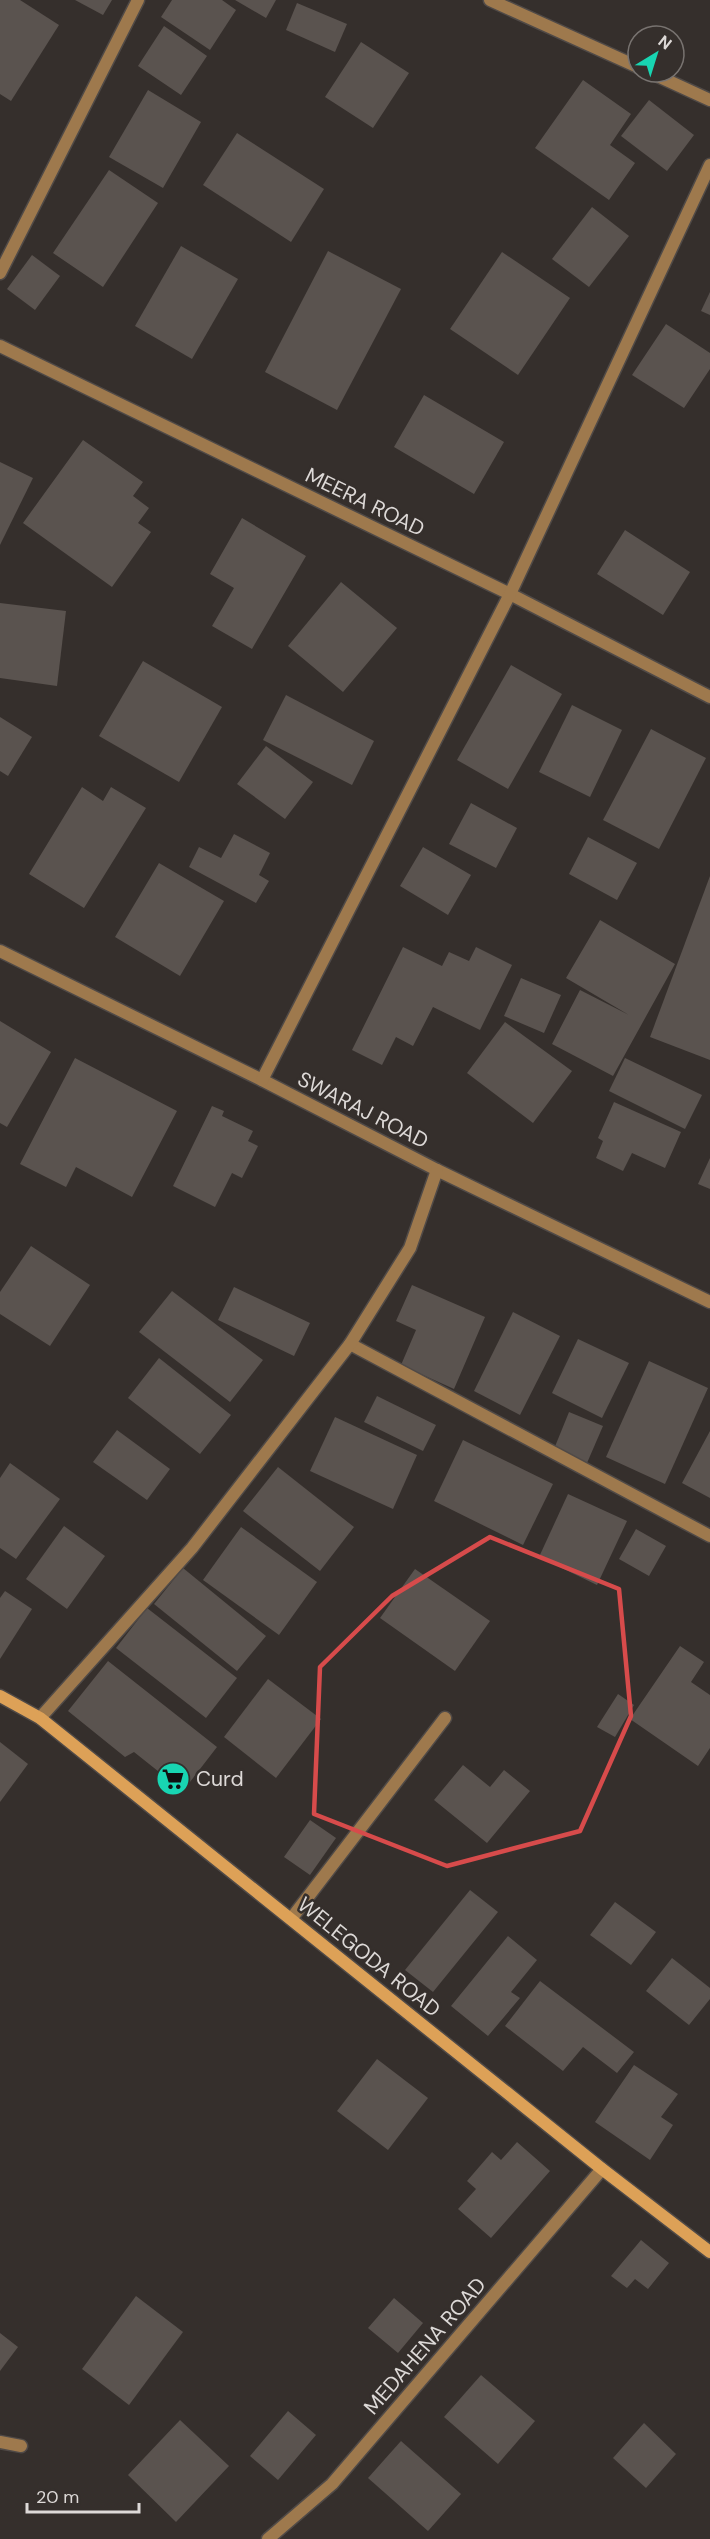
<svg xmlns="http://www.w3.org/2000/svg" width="710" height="2539" font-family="'DM Sans',sans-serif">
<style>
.building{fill:#5a534f}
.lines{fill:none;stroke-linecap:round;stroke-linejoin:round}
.street-casing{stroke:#504a47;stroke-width:15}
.secondary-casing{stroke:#504a47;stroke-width:15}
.street{stroke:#9e794d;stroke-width:12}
.secondary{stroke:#dda157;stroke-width:12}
.marked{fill:none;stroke:#d74b4b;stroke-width:4.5;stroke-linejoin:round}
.labels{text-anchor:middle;stroke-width:5;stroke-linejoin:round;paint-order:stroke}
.street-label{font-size:21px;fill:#ddd9d7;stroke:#352f2c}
.poi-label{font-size:21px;fill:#ddd9d7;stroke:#352f2c;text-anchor:start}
</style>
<rect width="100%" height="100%" fill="#352f2c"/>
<g class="building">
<path d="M0,0H20L59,25L11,101L0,94Z"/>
<path d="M75,0H112L103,15Z"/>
<path d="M172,0H222L236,10L210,50L161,17Z"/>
<path d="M235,0H276L266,18Z"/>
<path d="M297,3L347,24L335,52L286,30Z"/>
<path d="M164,26L207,56L181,95L138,66Z"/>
<path d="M361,42L409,73L373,128L325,97Z"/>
<path d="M583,80L631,114L610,145L635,163L609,200L535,148Z"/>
<path d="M148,90L201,122L163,188L109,157Z"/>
<path d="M649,100L694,135L667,171L621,136Z"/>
<path d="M237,133L324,189L291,242L203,185Z"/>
<path d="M109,170L158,203L103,287L53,253Z"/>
<path d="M592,207L629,236L589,287L552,259Z"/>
<path d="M181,246L238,279L192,359L135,326Z"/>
<path d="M328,251L401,289L337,410L265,372Z"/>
<path d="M502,252L570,298L518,375L450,329Z"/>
<path d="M32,255L60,276L35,310L7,289Z"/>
<path d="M710,292V315L701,311Z"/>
<path d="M666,324L710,353V369L684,408L632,375Z"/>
<path d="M424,395L504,442L474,494L394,447Z"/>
<path d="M83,440L143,482L133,496L149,508L138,523L151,532L112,587L23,523Z"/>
<path d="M0,462L33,478L0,545Z"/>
<path d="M242,518L306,556L252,649L212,626L234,588L210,574Z"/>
<path d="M625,530L690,572L663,615L597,574Z"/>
<path d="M341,582L397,628L343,692L288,646Z"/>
<path d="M0,603L66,611L57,686L0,678Z"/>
<path d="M143,661L222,707L179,782L99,736Z"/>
<path d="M511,665L562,694L508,789L457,760Z"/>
<path d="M286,695L374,741L352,785L263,740Z"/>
<path d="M572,705L622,730L590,797L539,772Z"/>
<path d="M0,717L32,737L8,776L0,771Z"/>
<path d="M651,729L706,758L659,849L603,820Z"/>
<path d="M266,746L313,782L285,819L237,784Z"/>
<path d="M82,787L103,801L111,787L146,808L84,908L29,874Z"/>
<path d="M471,803L517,828L496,868L449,844Z"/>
<path d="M234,834L270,853L259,875L269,881L256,903L189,867L199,847L221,858Z"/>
<path d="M588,837L637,863L617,900L569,874Z"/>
<path d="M423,847L471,875L448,915L400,886Z"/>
<path d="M159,863L224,901L180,976L115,937Z"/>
<path d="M710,876V1060L650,1037Z"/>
<path d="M600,920L675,964L613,1076L552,1044L580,990L629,1015L566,978Z"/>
<path d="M403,947L442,966L449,952L469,961L476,947L512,965L480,1030L433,1007L413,1046L396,1037L382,1065L352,1050Z"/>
<path d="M521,978L561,995L544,1033L504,1016Z"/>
<path d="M0,1021L51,1052L7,1127L0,1123Z"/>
<path d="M505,1022L572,1071L533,1123L467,1073Z"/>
<path d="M75,1058L177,1111L132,1197L76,1167L66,1187L20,1164Z"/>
<path d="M625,1058L702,1095L685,1129L609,1091Z"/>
<path d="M614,1102L681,1132L665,1168L632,1153L623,1171L596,1158L603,1141L598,1138Z"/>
<path d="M212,1106L224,1111L222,1116L253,1131L248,1141L258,1146L242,1178L232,1173L215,1207L173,1186Z"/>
<path d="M710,1158V1189L698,1184Z"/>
<path d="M31,1246L90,1285L50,1346L0,1314V1292Z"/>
<path d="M412,1285L485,1317L454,1389L401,1365L416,1330L396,1321Z"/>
<path d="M234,1287L310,1323L294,1356L218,1320Z"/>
<path d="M172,1291L263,1360L230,1402L139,1332Z"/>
<path d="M513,1312L560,1336L520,1415L474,1391Z"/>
<path d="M578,1339L629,1363L602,1418L552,1393Z"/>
<path d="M159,1358L231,1415L200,1454L128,1398Z"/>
<path d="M649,1361L708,1388L665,1484L606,1457Z"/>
<path d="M377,1396L436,1425L423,1451L364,1422Z"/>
<path d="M569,1412L603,1426L587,1463L554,1449Z"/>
<path d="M335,1417L417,1455L393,1509L310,1471Z"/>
<path d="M117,1430L170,1469L147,1500L93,1462Z"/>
<path d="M710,1431V1498L682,1483Z"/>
<path d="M463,1440L553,1484L523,1545L434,1501Z"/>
<path d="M10,1463L60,1499L16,1559L0,1548V1478Z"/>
<path d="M278,1467L354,1527L320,1571L243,1511Z"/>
<path d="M568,1494L627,1521L597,1585L539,1557Z"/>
<path d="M64,1526L105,1556L67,1609L26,1579Z"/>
<path d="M241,1527L317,1582L279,1635L203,1580Z"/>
<path d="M636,1529L666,1546L649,1576L619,1559Z"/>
<path d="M183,1568L266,1636L237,1671L154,1604Z"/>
<path d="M415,1569L490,1621L455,1671L380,1618Z"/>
<path d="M5,1591L32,1609L0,1659V1598Z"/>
<path d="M147,1608L237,1678L206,1718L116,1648Z"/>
<path d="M680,1646L704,1662L691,1682L710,1695V1748L698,1766L630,1719Z"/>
<path d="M108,1661L217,1747L183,1791L134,1752L125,1757L68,1711Z"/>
<path d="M268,1679L321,1719L276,1778L224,1737Z"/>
<path d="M618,1694L634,1705L615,1737L597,1727Z"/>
<path d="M0,1742L28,1764L0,1802Z"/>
<path d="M463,1765L490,1787L504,1770L530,1791L487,1843L434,1800Z"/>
<path d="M310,1820L336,1838L310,1875L284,1857Z"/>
<path d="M470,1890L498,1912L433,1992L405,1970Z"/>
<path d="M615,1902L656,1932L631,1965L590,1935Z"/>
<path d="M508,1936L537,1960L511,1992L520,1998L488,2036L451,2006Z"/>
<path d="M672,1958L710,1988V1999L689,2025L646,1991Z"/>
<path d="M540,1981L634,2052L617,2073L583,2047L563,2071L505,2026Z"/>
<path d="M377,2059L428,2098L388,2150L337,2111Z"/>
<path d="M634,2065L678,2094L661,2117L673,2125L650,2160L595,2122Z"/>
<path d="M517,2142L550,2171L491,2238L458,2209L476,2189L467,2181L492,2152L501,2160Z"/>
<path d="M641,2240L669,2263L648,2289L635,2279L627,2288L611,2276Z"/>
<path d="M136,2296L183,2332L129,2405L82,2369Z"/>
<path d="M394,2298L423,2323L398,2353L368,2328Z"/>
<path d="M0,2333L18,2347L0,2371Z"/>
<path d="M481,2375L535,2421L498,2464L444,2417Z"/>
<path d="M288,2411L316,2435L278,2480L250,2456Z"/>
<path d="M180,2420L229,2466L176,2522L128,2475Z"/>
<path d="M644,2423L676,2454L646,2488L613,2458Z"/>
<path d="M401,2441L461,2494L428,2531L368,2478Z"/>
</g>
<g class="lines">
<g class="street-casing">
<g id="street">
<path d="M490,0L638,67"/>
<path d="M649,72L710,100"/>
<path d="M0,273L138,0"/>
<path d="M0,346L510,594L710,697"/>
<path d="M0,951L262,1080L437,1170L710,1302"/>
<path d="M262,1080L510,594L710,165"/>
<path d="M350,1344L710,1536"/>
<path d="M40,1718L192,1548L350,1344L410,1248L437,1170"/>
<path d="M291,1919L445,1718"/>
<path d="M0,2442L21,2446"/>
<path d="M268,2539L332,2484L602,2169"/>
</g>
</g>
<g class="secondary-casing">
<path id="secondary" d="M0,1696L40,1718L602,2169L710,2252"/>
</g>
<use href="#street" class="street"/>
<use href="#secondary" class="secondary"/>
</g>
<path class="marked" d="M490,1537L619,1589L631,1716L580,1831L447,1866L314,1814L320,1667L392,1596Z"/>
<defs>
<g id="supermarket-disc" transform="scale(1.725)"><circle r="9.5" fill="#18d5b2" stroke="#352f2c"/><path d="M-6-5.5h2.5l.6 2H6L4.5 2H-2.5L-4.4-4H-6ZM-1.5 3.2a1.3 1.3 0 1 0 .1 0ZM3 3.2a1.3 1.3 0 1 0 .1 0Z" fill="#111"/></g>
</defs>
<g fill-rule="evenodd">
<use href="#supermarket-disc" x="173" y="1779"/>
</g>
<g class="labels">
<g class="street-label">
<text transform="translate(365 502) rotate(26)" y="7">MEERA ROAD</text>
<text transform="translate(363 1110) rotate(27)" y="7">SWARAJ ROAD</text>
<text transform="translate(369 1957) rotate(39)" y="7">WELEGODA ROAD</text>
<text transform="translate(425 2346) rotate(-49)" y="7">MEDAHENA ROAD</text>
</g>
<g class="poi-label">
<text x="196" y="1786">Curd</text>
</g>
</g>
<g transform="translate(656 54) rotate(38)"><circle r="28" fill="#352f2c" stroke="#787370" stroke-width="1.5"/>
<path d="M0-4.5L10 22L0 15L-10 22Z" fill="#18d5b2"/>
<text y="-9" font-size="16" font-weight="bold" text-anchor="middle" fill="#ddd9d7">N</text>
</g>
<path d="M27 2503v9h112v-9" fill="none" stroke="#ddd9d7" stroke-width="3"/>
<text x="36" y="2503" font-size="18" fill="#ddd9d7" stroke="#352f2c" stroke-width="4.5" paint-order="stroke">20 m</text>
</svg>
